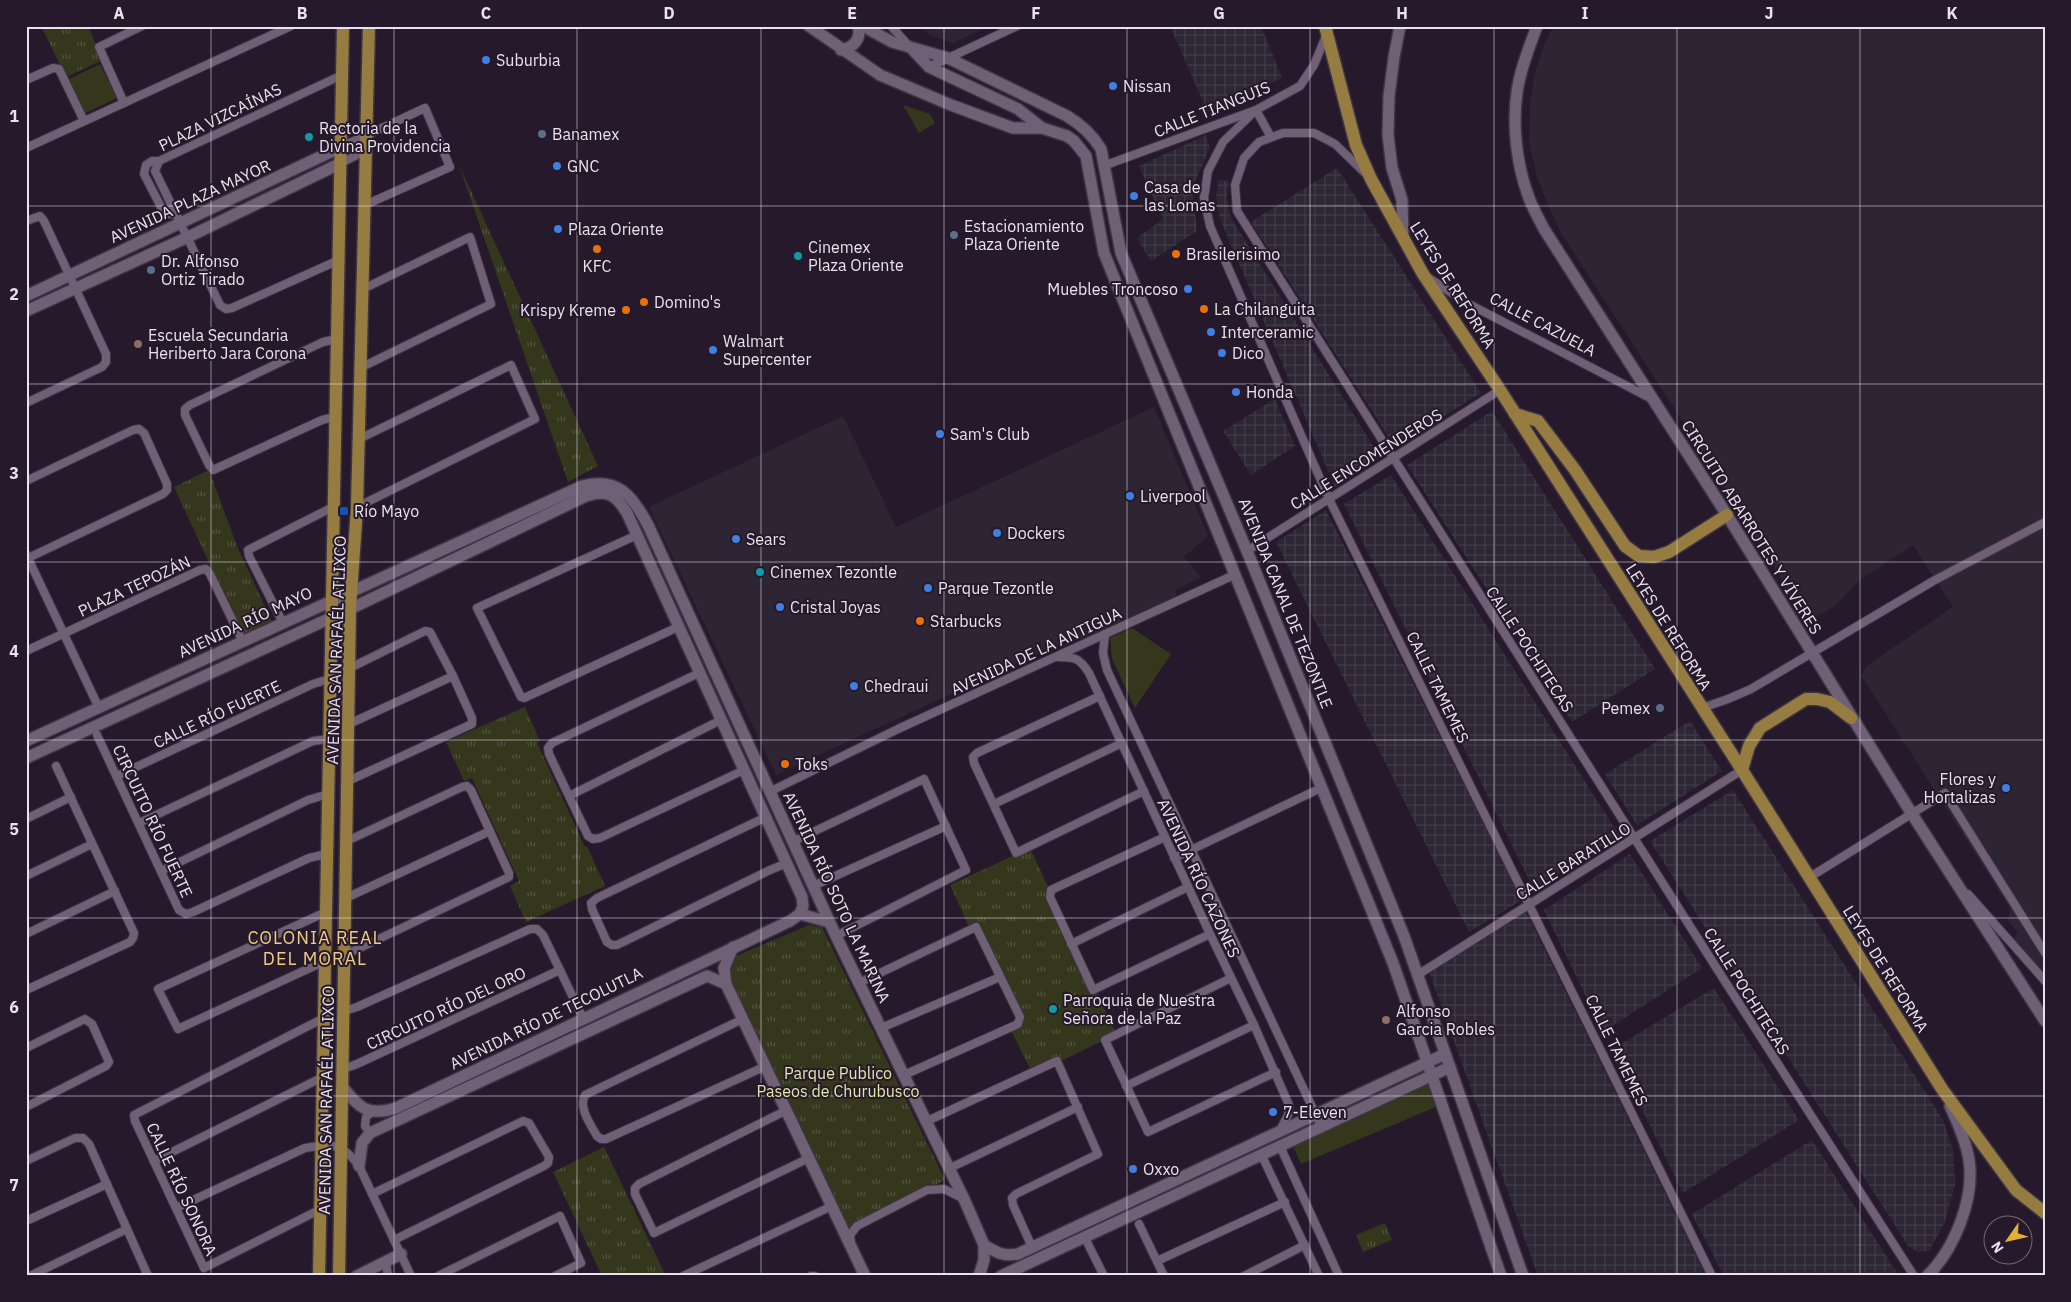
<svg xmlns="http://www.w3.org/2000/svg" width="2071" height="1302" font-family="'IBM Plex Sans',sans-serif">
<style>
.commercial{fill:#2e2534}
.industrial{fill:url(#industrial-grid)}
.grass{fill:#35371d}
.park{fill:url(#park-tufts)}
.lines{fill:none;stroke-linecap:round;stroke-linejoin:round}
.street-casing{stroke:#3e3543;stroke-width:10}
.secondary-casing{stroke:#3e3543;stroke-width:14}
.primary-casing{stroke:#3e3543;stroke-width:15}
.street{stroke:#6f6076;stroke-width:8}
.secondary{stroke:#6f6076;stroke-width:11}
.primary{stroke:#967c41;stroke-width:12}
.grid{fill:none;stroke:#eae2ef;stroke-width:1;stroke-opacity:0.55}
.shop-dot{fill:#3f7fe0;stroke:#25192b;stroke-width:2}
.service-dot{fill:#5c6f8a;stroke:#25192b;stroke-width:2}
.culture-dot{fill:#0f9aa8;stroke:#25192b;stroke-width:2}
.food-dot{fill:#e8710a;stroke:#25192b;stroke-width:2}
.education-dot{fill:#8d6e63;stroke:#25192b;stroke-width:2}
.transit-dot{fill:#1a4fb4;stroke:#25192b;stroke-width:2}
.labels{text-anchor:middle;stroke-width:4;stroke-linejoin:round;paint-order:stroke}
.poi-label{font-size:16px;fill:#eae2ef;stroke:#25192b;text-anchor:start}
.street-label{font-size:16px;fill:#eae2ef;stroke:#25192b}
.park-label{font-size:16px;fill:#e1e8a4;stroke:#25192b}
.neighbourhood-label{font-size:18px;letter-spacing:1px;fill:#efcc83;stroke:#25192b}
.neatline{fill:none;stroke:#eae2ef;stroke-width:2}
.grid-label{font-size:16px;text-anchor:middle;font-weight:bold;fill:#eae2ef}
</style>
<defs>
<pattern id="industrial-grid" width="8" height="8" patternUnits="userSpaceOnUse" patternTransform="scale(1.25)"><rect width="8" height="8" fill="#2d2635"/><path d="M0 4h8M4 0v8" fill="none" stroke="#413b49"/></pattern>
<pattern id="park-tufts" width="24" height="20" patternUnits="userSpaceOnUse" patternTransform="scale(1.25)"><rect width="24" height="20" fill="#35371d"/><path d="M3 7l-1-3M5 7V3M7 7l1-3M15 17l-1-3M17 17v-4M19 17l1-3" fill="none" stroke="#52543e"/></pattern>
</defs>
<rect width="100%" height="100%" fill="#25192b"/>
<g class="commercial">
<path d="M920,26H989L953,43L932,36Z"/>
<path d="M1553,26H2045V985L2008,943L2018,933L2008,921L2010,908L1861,675L1869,664L1953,607L1913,545L1860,580L1836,605L1808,622L1689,431L1561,233L1553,216L1538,180L1529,143L1530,102L1534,77L1543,48Z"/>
<path d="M1154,407L1208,536L1184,557L1201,577L1175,590L1177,596L1089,637L1069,641L1041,652L776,775L649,507L843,416L896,527Z"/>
</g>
<g class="industrial">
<path d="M1170,26H1261L1282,78L1232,102L1207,111Z"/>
<path d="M1206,135L1210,147L1192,189L1197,231L1151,261L1137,238L1163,219L1139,166Z"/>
<path d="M1337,168L1481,393L1395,447L1251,222Z"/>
<path d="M1218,180L1229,181L1227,199L1231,218L1380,457L1335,487L1220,219L1216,198Z"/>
<path d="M1275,399L1295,446L1251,475L1223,431Z"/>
<path d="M1492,411L1655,669L1572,722L1407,465Z"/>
<path d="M1391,475L1619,835L1534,890L1344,504Z"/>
<path d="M1326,510L1522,900L1469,932L1276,542Z"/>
<path d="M1690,721L1722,771L1637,825L1605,774Z"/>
<path d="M1733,790L1943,1120L1953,1150L1955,1185L1945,1222L1929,1251L1918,1252L1908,1246L1650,841Z"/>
<path d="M1630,854L1702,968L1603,1032L1544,910Z"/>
<path d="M1525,910L1706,1276H1538L1428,969Z"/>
<path d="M1714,988L1799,1120L1683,1193L1612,1049Z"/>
<path d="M1812,1140L1899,1276H1724L1692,1214Z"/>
</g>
<g class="grass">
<path d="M100,64L117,98L83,114L67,80Z"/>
<path d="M903,105L930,114L935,123L919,133Z"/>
<path d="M1132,628L1171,654L1135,708L1112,659L1110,638Z"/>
<path d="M1428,1078L1438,1106L1301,1164L1292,1143Z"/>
</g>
<g class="park">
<path d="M41,26H88L103,60L66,77Z"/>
<path d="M459,165L598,466L568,482Z"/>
<path d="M209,470L237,546L272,622L243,636L174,487Z"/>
<path d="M525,707L540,741L537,743L585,847L587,846L605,886L526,922L510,886L519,881L472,778L464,781L446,742Z"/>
<path d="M1030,848L1116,1034L1033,1075L1010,1028L1019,1024L976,932L972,934L950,885Z"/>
<path d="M809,925L822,927L945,1180L849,1227L731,985L728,972L736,956Z"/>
<path d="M604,1147L665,1274L663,1276H602L553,1172Z"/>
<path d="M1385,1223L1392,1240L1363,1252L1356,1235Z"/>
</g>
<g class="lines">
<g class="street-casing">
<g id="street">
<path d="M891,26L908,45"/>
<path d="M929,67L1017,26"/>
<path d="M26,80L53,68L59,69L84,121"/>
<path d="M124,103L99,47L142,26"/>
<path d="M1271,137L1256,110L1223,142L1208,171L1204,198L1210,226L1329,499L1712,1276"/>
<path d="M26,148L291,26"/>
<path d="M339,148L425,108L450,167L365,205"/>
<path d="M159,161H152L146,165L144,174L162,209L168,214H176"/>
<path d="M339,164L367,150"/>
<path d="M1106,165L1256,110L1300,86L1314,65L1326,36"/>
<path d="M1366,174L1335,144L1314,133H1283L1259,142L1244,158L1235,185L1237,211L1719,972L1914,1276"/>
<path d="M26,221L40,216L44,221L106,354V362L102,367L26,403"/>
<path d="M339,260L232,308L226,309L220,305L155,171L159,161L342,75"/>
<path d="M1429,278L1465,302L1650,398"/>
<path d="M360,368L491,304L470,237L363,289"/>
<path d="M334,417L322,420L213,470L209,465L185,415V409L190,405L323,342L337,339"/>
<path d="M26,481L133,430L139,429L144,433L167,484V490L163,494L26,559"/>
<path d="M357,507L535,419L511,365L359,439"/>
<path d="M637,535L477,608L521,697L524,698L678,627"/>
<path d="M1247,551L1500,390"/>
<path d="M26,554L99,708"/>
<path d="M283,623L249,556L248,550L333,507"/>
<path d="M1105,634L1103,653L1107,670L1321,1126"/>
<path d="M26,651L200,570L206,569L210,574L243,642"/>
<path d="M1057,657C1074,657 1079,657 1089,673L1210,934L1254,1025L1289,1105L1288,1115L1279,1132"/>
<path d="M699,673L552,743L548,748L549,754L588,836L593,839L600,838L744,770"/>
<path d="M1100,696L977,753L973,757L974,763L1016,853L1144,791"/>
<path d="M1702,708L1728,699L1751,689L1935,580L2045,522"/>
<path d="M349,724L453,676"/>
<path d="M97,735L179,910L186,914L193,912L309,858L326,854"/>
<path d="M117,776L313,684L329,679"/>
<path d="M348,781L472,724V718L453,676L430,632L425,631L350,668"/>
<path d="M769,792L898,729L1234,575"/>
<path d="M569,796L721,720"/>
<path d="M994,804L1122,743"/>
<path d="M766,817L597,898L591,903L592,909L607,942L612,945H617L770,870L787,863"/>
<path d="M26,819L71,797"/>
<path d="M139,823L313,741L328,739"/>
<path d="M1165,837L1051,890L1050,897L1093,990L1210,934"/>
<path d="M792,842L924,779L966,870L836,936"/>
<path d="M1174,858L1321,788"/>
<path d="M161,871L308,800L328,794"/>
<path d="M26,876L92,844"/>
<path d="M1810,877L1945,793L2045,953"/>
<path d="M813,886L946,826"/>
<path d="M1968,894L2045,981"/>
<path d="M346,898L490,831"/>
<path d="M26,934L115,891"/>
<path d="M1071,944L1188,887"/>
<path d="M345,955L509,877V873L471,790L467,786L462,787L347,841"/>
<path d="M325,961L178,1029L158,989L326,912"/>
<path d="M1419,974L1742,770"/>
<path d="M1231,978L1105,1040L1148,1132L1276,1072"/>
<path d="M859,983L976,927L1020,1017L1018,1024L904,1075"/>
<path d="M26,990L130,942L133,938L134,933L56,766"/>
<path d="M344,1011L357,1007L530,929H537L543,935L583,1018"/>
<path d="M743,1019L585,1095C578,1108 591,1125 597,1136L601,1139H606L766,1066"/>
<path d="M881,1028L1000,977"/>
<path d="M26,1048L85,1019L92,1024L109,1062L106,1066L26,1107"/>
<path d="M343,1069L357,1064L560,970"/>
<path d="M1126,1086L1254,1025"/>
<path d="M787,1110L639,1184L635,1188V1194L654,1233L809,1158"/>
<path d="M925,1122L1057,1061L1098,1154L1016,1194L1012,1198L1013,1205L1032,1247"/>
<path d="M370,1133L365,1126L366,1117L372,1112"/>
<path d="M1280,1146L1339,1276"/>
<path d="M1261,1154L1319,1276"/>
<path d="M26,1161L75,1138H83L89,1144L148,1276"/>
<path d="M154,1161L323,1077"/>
<path d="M948,1169L1078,1107"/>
<path d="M372,1194L523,1121L529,1123L549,1157L548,1163L544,1166L394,1240"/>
<path d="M176,1208L305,1148C331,1144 342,1142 359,1166L411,1276"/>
<path d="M321,1209L204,1268L135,1121L134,1115L324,1018"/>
<path d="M26,1221L107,1184"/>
<path d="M1139,1224L1164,1276"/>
<path d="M1085,1238L1104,1276"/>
<path d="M851,1243L850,1235L857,1226L927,1190L944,1189L964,1199"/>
<path d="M1157,1261L1285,1202"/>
<path d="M386,1263L388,1276"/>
<path d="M30,1276L127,1229"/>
<path d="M438,1276L560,1216L581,1263L555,1276"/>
<path d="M683,1276L832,1206"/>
<path d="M811,1276H815"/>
<path d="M1244,1276L1305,1245"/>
</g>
</g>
<g class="secondary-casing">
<g id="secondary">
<path d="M809,26L880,75L951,105L1013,128H1042L1067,136L1074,141L1086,156L1104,253L1393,963L1501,1276"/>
<path d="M863,26L892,42L948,58L1067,116C1082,125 1092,134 1101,149L1121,253L1247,551L1404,936L1523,1276"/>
<path d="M1400,26L1394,57L1389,96L1388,135L1392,168L1402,200L1403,237"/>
<path d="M1537,26C1529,48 1520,70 1517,92C1512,127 1517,166 1529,198C1533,209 1539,219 1544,229L1727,515L1912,814L2045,1021"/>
<path d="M912,49L929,67L1018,109L1042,128"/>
<path d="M841,50C853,48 862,39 858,26"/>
<path d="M26,296L339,148"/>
<path d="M26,311L188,237L339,164"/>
<path d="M26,741L582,486C618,477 632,495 648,525L836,936L964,1199L984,1245V1260L979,1276"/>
<path d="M26,758L350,609L586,496C607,489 616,495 627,513L802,897L803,906L800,914"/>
<path d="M800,914L829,922"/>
<path d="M733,947L724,968L726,984L865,1276"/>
<path d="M342,1086C359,1108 368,1117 396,1108L790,921L800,914"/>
<path d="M359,1166L362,1143L370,1133L707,976L726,984"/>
<path d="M984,1245C996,1252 1003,1257 1018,1254L1445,1054"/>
<path d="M357,1276L401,1254"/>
<path d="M1001,1276L1450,1067"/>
<path d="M1927,1276C1954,1250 1975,1199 1969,1160C1966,1141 1958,1123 1950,1106"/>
</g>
</g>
<g class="primary-casing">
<g id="primary">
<path d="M1325,26L1356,145L1371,179L1423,274L1500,390L1742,770L1942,1089L2016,1190L2045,1213"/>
<path d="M1515,414L1538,421L1575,470L1625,546L1639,556L1654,557L1669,552L1727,515"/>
<path d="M1742,770L1749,746L1760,728L1806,699H1817L1830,702L1851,718"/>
<path d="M319,1276L343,26"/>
<path d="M339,1276L350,609L357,507L369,26"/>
</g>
</g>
<use href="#street" class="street"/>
<use href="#secondary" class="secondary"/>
<use href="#primary" class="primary"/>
</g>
<path class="grid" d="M211,26V1276M394,26V1276M577,26V1276M761,26V1276M944,26V1276M1127,26V1276M1310,26V1276M1494,26V1276M1677,26V1276M1860,26V1276M26,206H2045M26,384H2045M26,562H2045M26,740H2045M26,918H2045M26,1096H2045"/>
<g class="shop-dot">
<circle cx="486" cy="60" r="5"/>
<circle cx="1113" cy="86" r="5"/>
<circle cx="557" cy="166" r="5"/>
<circle cx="1134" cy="196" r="5"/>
<circle cx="558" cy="229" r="5"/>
<circle cx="1188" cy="289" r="5"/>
<circle cx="1211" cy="332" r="5"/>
<circle cx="713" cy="350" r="5"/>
<circle cx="1222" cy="353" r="5"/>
<circle cx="1236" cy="392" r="5"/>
<circle cx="940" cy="434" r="5"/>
<circle cx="1130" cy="496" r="5"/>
<circle cx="997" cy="533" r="5"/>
<circle cx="736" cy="539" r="5"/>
<circle cx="928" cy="588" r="5"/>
<circle cx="780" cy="607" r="5"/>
<circle cx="854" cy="686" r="5"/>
<circle cx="2006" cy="788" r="5"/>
<circle cx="1273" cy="1112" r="5"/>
<circle cx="1133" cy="1169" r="5"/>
</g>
<g class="service-dot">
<circle cx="542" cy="134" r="5"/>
<circle cx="954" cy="235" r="5"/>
<circle cx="151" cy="270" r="5"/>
<circle cx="1660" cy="708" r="5"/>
</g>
<g class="culture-dot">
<circle cx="309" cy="137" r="5"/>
<circle cx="798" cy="256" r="5"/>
<circle cx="760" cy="572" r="5"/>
<circle cx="1053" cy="1009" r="5"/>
</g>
<g class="food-dot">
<circle cx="597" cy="249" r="5"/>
<circle cx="1176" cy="254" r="5"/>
<circle cx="644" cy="302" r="5"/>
<circle cx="1204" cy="309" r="5"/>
<circle cx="626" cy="310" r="5"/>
<circle cx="920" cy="621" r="5"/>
<circle cx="785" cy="764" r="5"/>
</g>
<g class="education-dot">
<circle cx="138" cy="344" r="5"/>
<circle cx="1386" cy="1020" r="5"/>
</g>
<rect class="transit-dot" x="339" y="506" width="10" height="10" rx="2.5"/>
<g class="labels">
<g class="poi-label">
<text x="496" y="66">Suburbia</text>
<text x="1123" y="92">Nissan</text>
<text x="319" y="134">Rectoria de la<tspan x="319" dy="18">Divina Providencia</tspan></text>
<text x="552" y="140">Banamex</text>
<text x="567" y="172">GNC</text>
<text x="1144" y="193">Casa de<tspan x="1144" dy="18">las Lomas</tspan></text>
<text x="964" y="232">Estacionamiento<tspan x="964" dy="18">Plaza Oriente</tspan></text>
<text x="568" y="235">Plaza Oriente</text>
<text x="808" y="253">Cinemex<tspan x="808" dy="18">Plaza Oriente</tspan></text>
<text x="1186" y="260">Brasilerisimo</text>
<text x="161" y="267">Dr. Alfonso<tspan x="161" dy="18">Ortiz Tirado</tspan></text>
<text x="597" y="272" text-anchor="middle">KFC</text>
<text x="1178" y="295" text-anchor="end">Muebles Troncoso</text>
<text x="654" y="308">Domino's</text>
<text x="1214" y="315">La Chilanguita</text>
<text x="616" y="316" text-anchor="end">Krispy Kreme</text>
<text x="1221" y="338">Interceramic</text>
<text x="148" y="341">Escuela Secundaria<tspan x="148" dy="18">Heriberto Jara Corona</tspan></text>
<text x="723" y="347">Walmart<tspan x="723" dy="18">Supercenter</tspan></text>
<text x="1232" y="359">Dico</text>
<text x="1246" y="398">Honda</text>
<text x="950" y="440">Sam's Club</text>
<text x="1140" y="502">Liverpool</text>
<text x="354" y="517">Río Mayo</text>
<text x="1007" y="539">Dockers</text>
<text x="746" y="545">Sears</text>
<text x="770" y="578">Cinemex Tezontle</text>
<text x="938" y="594">Parque Tezontle</text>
<text x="790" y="613">Cristal Joyas</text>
<text x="930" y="627">Starbucks</text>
<text x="864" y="692">Chedraui</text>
<text x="1650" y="714" text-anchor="end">Pemex</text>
<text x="795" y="770">Toks</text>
<text x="1996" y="785" text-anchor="end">Flores y<tspan x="1996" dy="18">Hortalizas</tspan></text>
<text x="1063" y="1006">Parroquia de Nuestra<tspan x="1063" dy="18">Señora de la Paz</tspan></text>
<text x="1396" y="1017">Alfonso<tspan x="1396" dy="18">Garcia Robles</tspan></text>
<text x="1283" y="1118">7-Eleven</text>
<text x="1143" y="1175">Oxxo</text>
</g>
<g class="street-label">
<text transform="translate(1212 109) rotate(-22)" y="6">CALLE TIANGUIS</text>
<text transform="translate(220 117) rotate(-26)" y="6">PLAZA VIZCAÍNAS</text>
<text transform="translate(190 201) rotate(-25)" y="6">AVENIDA PLAZA MAYOR</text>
<text transform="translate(1453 285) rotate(58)" y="6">LEYES DE REFORMA</text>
<text transform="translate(1543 324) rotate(28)" y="6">CALLE CAZUELA</text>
<text transform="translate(1366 459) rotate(-32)" y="6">CALLE ENCOMENDEROS</text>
<text transform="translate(1752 527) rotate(58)" y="6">CIRCUITO ABARROTES Y VÍVERES</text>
<text transform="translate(134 586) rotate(-25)" y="6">PLAZA TEPOZÁN</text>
<text transform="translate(1286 603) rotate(68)" y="6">AVENIDA CANAL DE TEZONTLE</text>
<text transform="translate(245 622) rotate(-25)" y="6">AVENIDA RÍO MAYO</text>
<text transform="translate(1669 627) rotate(58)" y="6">LEYES DE REFORMA</text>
<text transform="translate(1530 649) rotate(57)" y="6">CALLE POCHITECAS</text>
<text transform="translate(336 650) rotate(-88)" y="6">AVENIDA SAN RAFAÉL ATLIXCO</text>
<text transform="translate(1036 651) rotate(-25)" y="6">AVENIDA DE LA ANTIGUA</text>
<text transform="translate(1438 687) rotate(64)" y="6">CALLE TAMEMES</text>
<text transform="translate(217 714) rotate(-25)" y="6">CALLE RÍO FUERTE</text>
<text transform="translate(153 821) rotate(65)" y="6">CIRCUITO RÍO FUERTE</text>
<text transform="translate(1573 861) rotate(-32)" y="6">CALLE BARATILLO</text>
<text transform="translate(1199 878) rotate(65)" y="6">AVENIDA RÍO CAZONES</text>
<text transform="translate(837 897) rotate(65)" y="6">AVENIDA RÍO SOTO LA MARINA</text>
<text transform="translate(1886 969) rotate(58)" y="6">LEYES DE REFORMA</text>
<text transform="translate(1747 991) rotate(58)" y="6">CALLE POCHITECAS</text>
<text transform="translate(446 1008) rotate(-25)" y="6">CIRCUITO RÍO DEL ORO</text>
<text transform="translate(546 1018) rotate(-26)" y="6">AVENIDA RÍO DE TECOLUTLA</text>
<text transform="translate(1617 1050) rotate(64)" y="6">CALLE TAMEMES</text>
<text transform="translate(326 1100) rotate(-89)" y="6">AVENIDA SAN RAFAÉL ATLIXCO</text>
<text transform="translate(182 1189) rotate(65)" y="6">CALLE RÍO SONORA</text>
</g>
<g class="park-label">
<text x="838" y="1079">Parque Publico<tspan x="838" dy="18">Paseos de Churubusco</tspan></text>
</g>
<g class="neighbourhood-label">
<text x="315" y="944">COLONIA REAL<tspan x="315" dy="21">DEL MORAL</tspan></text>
</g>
</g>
<rect width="2071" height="1302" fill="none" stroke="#25192b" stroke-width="55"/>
<g transform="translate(2008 1240) rotate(236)"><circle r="24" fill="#25192b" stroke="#746979"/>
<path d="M0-4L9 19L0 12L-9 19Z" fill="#e1af34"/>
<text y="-8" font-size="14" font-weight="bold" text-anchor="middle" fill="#eae2ef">N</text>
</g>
<rect x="28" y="28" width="2016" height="1246" class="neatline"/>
<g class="grid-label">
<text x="119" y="19">A</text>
<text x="302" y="19">B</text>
<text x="486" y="19">C</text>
<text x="669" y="19">D</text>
<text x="852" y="19">E</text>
<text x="1036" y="19">F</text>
<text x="1219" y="19">G</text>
<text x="1402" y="19">H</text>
<text x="1585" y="19">I</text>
<text x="1769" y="19">J</text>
<text x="1952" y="19">K</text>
<text x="14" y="122">1</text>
<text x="14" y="300">2</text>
<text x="14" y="479">3</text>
<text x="14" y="657">4</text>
<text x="14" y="835">5</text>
<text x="14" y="1013">6</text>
<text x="14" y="1191">7</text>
</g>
</svg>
